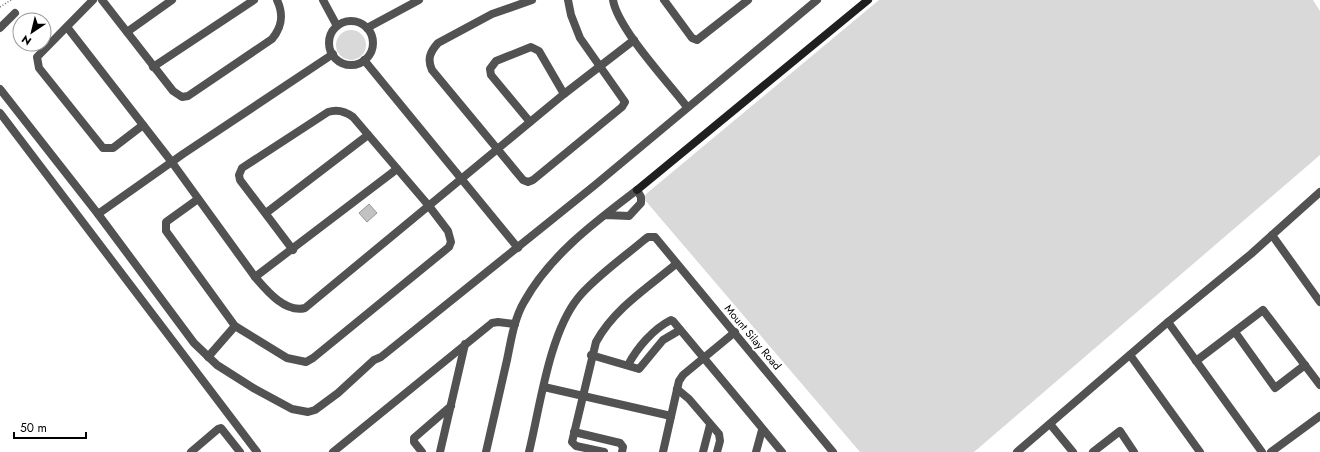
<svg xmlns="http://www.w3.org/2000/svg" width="1320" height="452" font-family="Jost,sans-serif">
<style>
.green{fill:#d9d9d9}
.building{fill:#c2c2c2;stroke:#969696}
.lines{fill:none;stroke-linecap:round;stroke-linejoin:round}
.path{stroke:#747474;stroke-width:1.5;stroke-dasharray:1 2;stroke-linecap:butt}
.street{stroke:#525252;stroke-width:8}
.secondary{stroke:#1f1f1f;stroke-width:8}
.labels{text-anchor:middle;stroke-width:4;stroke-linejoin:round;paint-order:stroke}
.street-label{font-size:11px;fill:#000;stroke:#fff}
</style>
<rect width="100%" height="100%" fill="#fff"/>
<g class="green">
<path d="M879,0H1313L1320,11V155L974,452H860L644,199L646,194Z"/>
<circle cx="351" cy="45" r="15"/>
</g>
<path class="building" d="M369,204L377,213L367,222L359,213Z"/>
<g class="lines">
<path class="path" d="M0,7L11,0"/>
<g class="street">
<path d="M93,0L37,57L39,68L103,148H113L143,125"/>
<path d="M102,0L173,91L182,97L188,96L272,39C282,27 284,15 277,0"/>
<path d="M323,0L337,26"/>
<path d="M532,0L492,14L438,43C430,52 427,59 432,70L523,180L528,182L533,180L622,107L625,102L580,38L571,15L568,0"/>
<path d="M613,0C618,29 668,82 687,107"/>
<path d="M664,0L692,38L697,40L748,0"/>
<circle cx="351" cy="43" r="22"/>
<path d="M67,27L171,161L255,277C267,291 285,313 305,308L564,94L634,40"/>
<path d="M0,28L15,13"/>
<path d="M367,28L419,0"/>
<path d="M127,32L172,0"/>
<path d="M364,60L518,248"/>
<path d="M153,67L254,0"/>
<path d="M0,89L98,214L194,343L217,365L255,389L292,409L308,412L315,410L338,393L374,360L381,357L595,185L817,0"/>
<path d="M0,113L257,452"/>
<path d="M530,122L491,75L490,69L496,61L531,47L539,51L564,94"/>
<path d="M198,199L166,222V231L235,326L287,358L306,362L313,358L449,247L451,242L448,231L429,206L353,117C345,111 337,109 328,112L242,168L239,175L240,180L293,250"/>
<path d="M266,213L368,135"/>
<path d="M98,214L183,154L333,54"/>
<path d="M1272,235L1320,302"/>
<path d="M255,277L397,169"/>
<path d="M1168,322L1262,452"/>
<path d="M1235,332L1275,388L1305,365"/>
<path d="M591,355L639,369L663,340L680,330"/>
<path d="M1130,355L1200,452"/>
<path d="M208,357L235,326"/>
<path d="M1196,361L1263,310L1320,385"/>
<path d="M628,365C637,348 653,329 671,320L673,321L782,452"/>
<path d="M544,387L671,416"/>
<path d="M677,389L689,399L719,434L720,441L717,452"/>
<path d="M1050,424L1073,452"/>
<path d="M574,432L620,443L623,447L622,452"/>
<path d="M191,452L218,429L221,428L240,452"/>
<path d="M333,452L492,323L498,322L515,324"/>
<path d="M422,452L414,442V438L451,406"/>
<path d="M440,452L465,344"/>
<path d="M486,452C493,421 500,391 507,360C511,341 514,319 524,302C550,255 595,222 637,190L641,197V203L629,216L606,215"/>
<path d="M529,452C540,407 549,334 578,298C594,278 624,257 644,240L648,237H655L833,452"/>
<path d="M604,452L576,446L572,442L596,342C614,309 647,288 676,264"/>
<path d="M663,452L679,381L683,375L735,332"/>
<path d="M703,452L710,425"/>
<path d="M756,452L762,430"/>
<path d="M1017,452L1168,322L1251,254L1320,192"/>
<path d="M1093,452L1120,431L1134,452"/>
<path d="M1271,452L1320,416"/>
</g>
<path class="secondary" d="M637,190L868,0"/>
</g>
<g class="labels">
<g class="street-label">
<text transform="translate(753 337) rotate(50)" y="4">Mount Silay Road</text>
</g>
</g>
<g transform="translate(32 32) rotate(215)"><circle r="19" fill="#ffffff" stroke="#999999"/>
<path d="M0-3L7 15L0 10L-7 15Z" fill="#000000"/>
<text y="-6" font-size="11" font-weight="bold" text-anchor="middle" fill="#000000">N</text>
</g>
<path d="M14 432v6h72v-6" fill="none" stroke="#000000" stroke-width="2"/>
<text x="20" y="432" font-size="12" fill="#000000" stroke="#ffffff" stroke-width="3" paint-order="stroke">50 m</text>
</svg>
